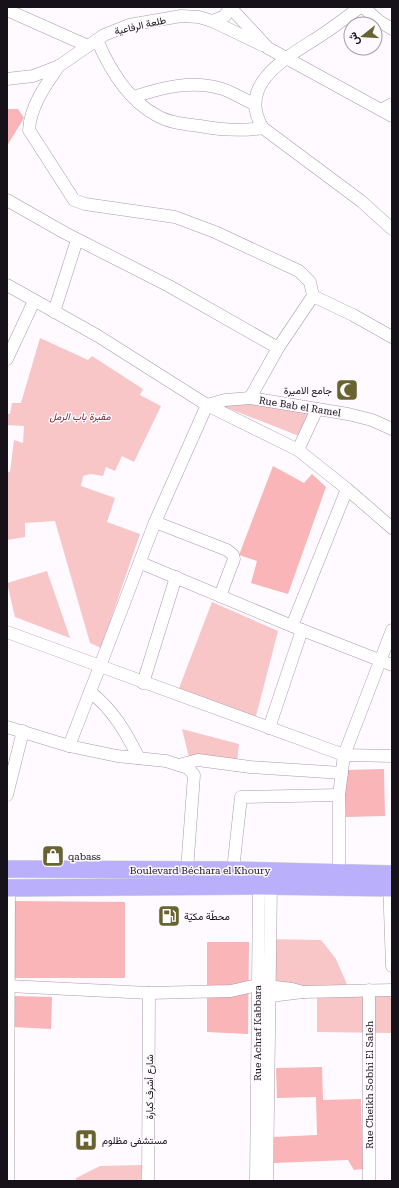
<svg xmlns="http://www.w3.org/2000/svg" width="399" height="1188" font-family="'Roboto Serif',Vazirmatn,serif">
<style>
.green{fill:#f8c6c7}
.forest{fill:#f9b5b8}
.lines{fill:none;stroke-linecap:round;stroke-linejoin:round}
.minor-casing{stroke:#aa9aae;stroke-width:13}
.highway-casing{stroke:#dad9da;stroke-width:18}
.minor{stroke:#fff;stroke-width:12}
.highway{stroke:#b9affa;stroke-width:17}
.labels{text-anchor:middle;stroke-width:3;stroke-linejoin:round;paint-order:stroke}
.street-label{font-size:10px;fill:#171119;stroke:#fefaff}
.poi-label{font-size:10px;fill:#171119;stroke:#fefaff;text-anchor:start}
.park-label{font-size:10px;font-style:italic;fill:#792b34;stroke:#fefaff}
</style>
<rect width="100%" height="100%" fill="#fefaff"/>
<g class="green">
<path d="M40,338L88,360L92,356L143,389L140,395L161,406L134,462L122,456L115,471L106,467L103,476L91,474L83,476L81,486L115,498L107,522L140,534L101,648L90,643L55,521L25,523V537L7,540V472H10L14,440L23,443L24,426L7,425V414H10L12,403H21Z"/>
<path d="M226,401L309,412L299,436L225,407Z"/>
<path d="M47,571L70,638L15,617L7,583Z"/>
<path d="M212,602L278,631L254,724L176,696Z"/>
<path d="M182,729L239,744L237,762L189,757Z"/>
<path d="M263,939L321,940L336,959L349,989L392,994V1033L317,1032V992L264,991Z"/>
<path d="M142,1165L141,1181H76V1178L100,1166Z"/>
</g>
<g class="forest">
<path d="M7,109H18L24,118L7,146Z"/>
<path d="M273,466L304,483L312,474L326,487L288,594L251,583L257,561L239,555Z"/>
<path d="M384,769L385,816L346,817L344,770Z"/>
<path d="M13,901L125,902V978H13Z"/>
<path d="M207,942H249L248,1034L207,1032Z"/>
<path d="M14,996L52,997L51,1029L13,1027Z"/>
<path d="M322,1067L323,1100L361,1099L363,1169L354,1170L348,1160L274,1163L273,1137L317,1135L316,1097L277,1098L276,1068Z"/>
</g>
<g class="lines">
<g class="minor-casing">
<g id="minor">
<path d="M230,7L268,48L392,116"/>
<path d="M360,7C347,17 334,27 320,36C289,56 235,84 263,128L361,201L392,229"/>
<path d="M363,7L379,21L392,29"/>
<path d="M7,10L88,46"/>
<path d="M212,21L262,45"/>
<path d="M97,40C109,68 128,100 156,115C169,123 185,124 200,126C221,130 242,131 263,128"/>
<path d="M59,66C46,84 30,107 29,130L74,200L85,204L175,217L215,232L299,271L310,282L313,296L278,348"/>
<path d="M7,79L33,76L59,66L104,35L129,25L181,16L199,17L212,21L225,16L230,7"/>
<path d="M134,97C160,88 191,80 219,88C232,91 243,100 255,104"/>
<path d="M381,110L392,104"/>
<path d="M7,200L65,233L169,286L278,348L250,398"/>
<path d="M7,285L98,336L207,405L225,400L250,398L348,414L372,420L392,429"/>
<path d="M313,296L353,315L392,337"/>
<path d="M54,312L77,240"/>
<path d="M7,359L34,301"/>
<path d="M298,450L317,409"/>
<path d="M155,522L227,550L233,555L234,559L220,596"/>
<path d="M141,563L292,626L392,665"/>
<path d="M292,626L347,489"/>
<path d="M7,632L100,666L155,522L207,405L298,450L347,489L392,528"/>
<path d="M143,683L176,577"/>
<path d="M90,692C113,709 126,733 139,758"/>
<path d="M7,727L69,746L117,756L166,761L188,768L194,775L187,870"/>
<path d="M269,728L302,630"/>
<path d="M69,746L100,666L344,755L392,756"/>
<path d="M179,765L198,760L250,767L342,773"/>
<path d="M7,795L23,731"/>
<path d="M233,870L241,797L339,795"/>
<path d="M339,872V795L344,755L392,630"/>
<path d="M389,881L392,966"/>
<path d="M8,986L149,993L231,991L257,985L292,989L303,992"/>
<path d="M369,990V1181"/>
<path d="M262,997L303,992L392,990"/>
<path d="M8,1181L9,888"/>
<path d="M148,1181L149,993"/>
<path d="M256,1181L259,886"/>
<path d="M267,1181L271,886"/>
</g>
</g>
<g class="highway-casing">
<g id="highway">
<path d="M7,869L233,870L392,874"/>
<path d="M7,888L259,886L392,888"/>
</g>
</g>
<use href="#minor" class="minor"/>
<use href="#highway" class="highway"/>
</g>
<defs>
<g id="mosque-square" transform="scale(1.15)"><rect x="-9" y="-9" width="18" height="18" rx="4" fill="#696330" stroke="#fefaff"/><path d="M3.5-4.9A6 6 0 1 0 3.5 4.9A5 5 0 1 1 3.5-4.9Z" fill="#fff"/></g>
<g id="shop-square" transform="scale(1.15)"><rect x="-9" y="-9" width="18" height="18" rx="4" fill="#696330" stroke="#fefaff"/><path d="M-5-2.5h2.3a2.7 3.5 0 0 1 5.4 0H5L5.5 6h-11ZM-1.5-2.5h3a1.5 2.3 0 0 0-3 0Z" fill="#fff"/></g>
<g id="fuel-square" transform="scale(1.15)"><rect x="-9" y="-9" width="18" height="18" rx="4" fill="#696330" stroke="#fefaff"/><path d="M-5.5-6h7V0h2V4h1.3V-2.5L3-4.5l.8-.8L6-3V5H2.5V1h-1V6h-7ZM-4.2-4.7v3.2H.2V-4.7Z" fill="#fff"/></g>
<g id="hospital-square" transform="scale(1.15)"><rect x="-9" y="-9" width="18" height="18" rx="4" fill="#696330" stroke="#fefaff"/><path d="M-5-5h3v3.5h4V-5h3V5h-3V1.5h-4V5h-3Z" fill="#fff"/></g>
</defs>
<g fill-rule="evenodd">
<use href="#mosque-square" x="347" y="390"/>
<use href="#shop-square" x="53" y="856"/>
<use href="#fuel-square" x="169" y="916"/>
<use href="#hospital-square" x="86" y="1140"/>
</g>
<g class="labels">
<g class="street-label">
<text transform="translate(140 25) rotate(-13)" y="4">طلعة الرفاعية</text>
<text transform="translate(300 406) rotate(9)" y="4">Rue Bab el Ramel</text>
<text x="200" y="874">Boulevard Béchara el Khoury</text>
<text transform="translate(257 1033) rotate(-90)" y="4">Rue Achraf Kabbara</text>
<text transform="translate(369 1085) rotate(-90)" y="4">Rue Cheikh Sobhi El Saleh</text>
<text transform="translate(149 1087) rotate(-90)" y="4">شارع أشرف كبارة</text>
</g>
<g class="poi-label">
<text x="332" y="394" text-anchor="end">جامع الاميرة</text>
<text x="68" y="860">qabass</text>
<text x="184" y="920">محطّة مكيّة</text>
<text x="102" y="1144">مستشفى مظلوم</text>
</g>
<g class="park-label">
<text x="80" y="420">مقبرة باب الرمل</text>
</g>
</g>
<rect width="399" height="1188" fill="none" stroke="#171119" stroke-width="16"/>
<g transform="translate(363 36) rotate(253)"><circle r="19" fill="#fefaff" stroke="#a29da3"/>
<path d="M0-3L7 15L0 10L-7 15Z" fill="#696330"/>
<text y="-6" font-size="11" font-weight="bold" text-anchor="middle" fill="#171119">ش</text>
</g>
</svg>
